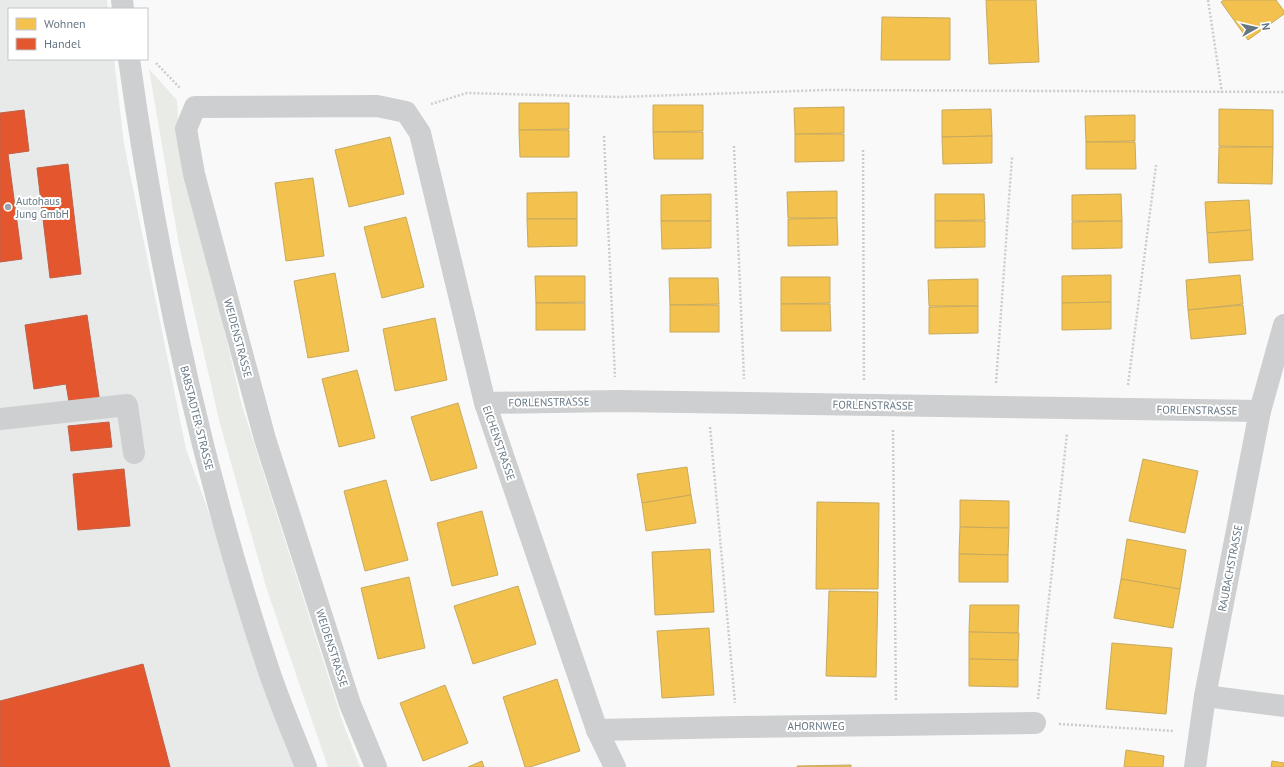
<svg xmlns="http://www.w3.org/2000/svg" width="1284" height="767" font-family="'PT Sans',sans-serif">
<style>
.built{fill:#e8e9e9}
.green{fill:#e8ebe6}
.homes{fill:#f2c14e;stroke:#c8aa5e}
.shops{fill:#e4572e;stroke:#be6048}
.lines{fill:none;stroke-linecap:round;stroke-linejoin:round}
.path{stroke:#cbcccd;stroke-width:2.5;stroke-dasharray:2 2;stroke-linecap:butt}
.minor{stroke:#cecfd0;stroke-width:22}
.poi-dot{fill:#99a4ac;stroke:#fff;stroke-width:1.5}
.labels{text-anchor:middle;stroke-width:4;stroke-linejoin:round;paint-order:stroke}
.poi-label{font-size:11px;fill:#657683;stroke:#fff;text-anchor:start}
.street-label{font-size:11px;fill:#657683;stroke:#fff}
</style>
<rect width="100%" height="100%" fill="#f9f9f9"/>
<path class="built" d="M0,0H107L108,9H9V59H114L124,144L186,449L287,731L302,767H0Z"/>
<path class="green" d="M149,69L177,100L179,133L241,402L343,723L360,767H328L267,590L220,424L179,245Z"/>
<g class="homes">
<path d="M986,0H1036L1039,62L989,64Z"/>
<path d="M1224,0H1276L1284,11V14L1248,40L1221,2Z"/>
<path d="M882,17L950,18V60H881Z"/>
<path d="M519,103H569V129L519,130Z"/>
<path d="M653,105H703V131L653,132Z"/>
<path d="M844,107V133L795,134L794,108Z"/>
<path d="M991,109L992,136L942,137V110Z"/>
<path d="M1219,109L1273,110V147L1219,146Z"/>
<path d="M1135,115V141L1086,142L1085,116Z"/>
<path d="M519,130H569V157H520Z"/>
<path d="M653,132H703V159H654Z"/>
<path d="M795,134H844V161L795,162Z"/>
<path d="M992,136V163L943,164L942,137Z"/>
<path d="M390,137L404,194L349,207L335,150Z"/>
<path d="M1086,142H1135L1136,169H1086Z"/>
<path d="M1219,147H1273L1272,184L1218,183Z"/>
<path d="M313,178L324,256L286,261L275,183Z"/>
<path d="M837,191V218H788L787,192Z"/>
<path d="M577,192V219H527V193Z"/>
<path d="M711,194V221H661V195Z"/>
<path d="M935,194H984L985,220L935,221Z"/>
<path d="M1121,194L1122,221H1072V195Z"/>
<path d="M1249,200L1251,230L1207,233L1205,202Z"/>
<path d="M406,217L424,287L382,298L364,227Z"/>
<path d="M837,218L838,245L788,246V219Z"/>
<path d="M527,219H577V246L528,247Z"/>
<path d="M661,221H711V248L662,249Z"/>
<path d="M935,221H985V247L935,248Z"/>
<path d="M1122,221V248L1072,249V222Z"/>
<path d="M1251,230L1253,260L1209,263L1207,233Z"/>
<path d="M335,273L349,351L308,358L294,281Z"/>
<path d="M1111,275V302L1062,303V276Z"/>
<path d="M1240,275L1243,304L1188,310L1186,280Z"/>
<path d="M535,276H585V302L536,303Z"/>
<path d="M781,277H830V303L781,304Z"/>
<path d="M669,278H718L719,304L670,305Z"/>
<path d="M978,279V306H929L928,280Z"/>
<path d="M1111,302V329L1062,330V303Z"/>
<rect x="536" y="303" width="49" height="27"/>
<path d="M781,304H830L831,331H781Z"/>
<rect x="670" y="305" width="49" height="27"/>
<path d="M1243,305L1246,334L1191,339L1188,310Z"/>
<path d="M978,306V333L929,334V307Z"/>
<path d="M435,318L447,380L395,391L383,329Z"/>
<path d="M357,370L375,438L339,447L322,379Z"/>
<path d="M458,403L477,468L431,481L411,417Z"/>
<path d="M1143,459L1198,471L1185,533L1129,521Z"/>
<path d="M687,467L691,495L642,503L637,474Z"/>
<path d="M386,480L408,560L365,571L344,491Z"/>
<path d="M691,495L696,523L646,531L642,503Z"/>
<path d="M960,500L1009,501V528L960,527Z"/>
<path d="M817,502L879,503L878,589H816Z"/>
<path d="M482,511L498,575L452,586L437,523Z"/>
<path d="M960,527L1009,528L1008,555L959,554Z"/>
<path d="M1127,539L1186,550L1180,589L1121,579Z"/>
<path d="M710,549L714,612L655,615L652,552Z"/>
<path d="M959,554L1008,555V582H959Z"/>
<path d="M409,577L425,648L378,659L361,588Z"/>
<path d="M1121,579L1180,589L1173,628L1114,618Z"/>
<path d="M518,586L536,644L473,664L454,606Z"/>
<path d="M829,591L878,592L876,677L826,676Z"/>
<path d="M970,605H1019L1018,633L969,632Z"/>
<path d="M709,628L714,695L662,698L657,631Z"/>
<path d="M969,632L1019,633L1018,660L969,659Z"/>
<path d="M1112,643L1172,648L1166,714L1106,709Z"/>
<path d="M969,659L1018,660V687L969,686Z"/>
<path d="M557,679L580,751L530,767H525L503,697Z"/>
<path d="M445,685L468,743L423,761L400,703Z"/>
<path d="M1126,750L1164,756L1163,767H1124Z"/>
<path d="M482,761L484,767H468Z"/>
<path d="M1272,761L1284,763V767H1271Z"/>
<path d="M851,765V767H797V766Z"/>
</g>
<g class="shops">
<path d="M24,110L29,151L8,154L22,259L0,262V113Z"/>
<path d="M68,164L81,274L50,278L37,168Z"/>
<path d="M87,315L100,403L70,408L66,384L34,389L25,325Z"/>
<path d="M109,422L112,447L71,451L68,426Z"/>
<path d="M124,469L130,526L78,530L73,474Z"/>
<path d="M143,664L170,767H0V701Z"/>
</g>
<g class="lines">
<g class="path">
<path d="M1208,0L1222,93"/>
<path d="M156,63L180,88"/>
<path d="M431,104L467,93L619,97L826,90L1284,92"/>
<path d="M604,136L615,377"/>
<path d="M734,146L744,379"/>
<path d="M863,150L864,381"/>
<path d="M996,383L1012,157"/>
<path d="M1128,385L1156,165"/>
<path d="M710,427L735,703"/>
<path d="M893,430L896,701"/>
<path d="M1038,699L1067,433"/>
<path d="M1059,724L1174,731"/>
</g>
<g class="minor">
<path d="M122,0L123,9"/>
<path d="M129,59C158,268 203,475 270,674C281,706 294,736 306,767"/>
<path d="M485,403L616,401L1260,411"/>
<path d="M0,419L127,405L134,453"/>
<path d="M1205,696L1284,706"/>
<path d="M597,730L737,727L1035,723"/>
<path d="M376,767L350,704L265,439L194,174L186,129L195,107L377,106L406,112L420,133L485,403L597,730L615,767"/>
<path d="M1195,767L1205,696L1260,411L1284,325"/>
</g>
</g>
<circle class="poi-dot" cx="8" cy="207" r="4"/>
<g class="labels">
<g class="poi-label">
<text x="16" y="205">Autohaus<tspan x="16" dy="13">Jung GmbH</tspan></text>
</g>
<g class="street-label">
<text transform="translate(238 338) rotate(75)" y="4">WEIDENSTRASSE</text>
<text transform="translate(549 402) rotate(-1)" y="4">FORLENSTRASSE</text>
<text transform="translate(873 405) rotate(1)" y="4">FORLENSTRASSE</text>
<text transform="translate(1197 410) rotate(1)" y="4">FORLENSTRASSE</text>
<text transform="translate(197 418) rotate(76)" y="4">BABSTADTER STRASSE</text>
<text transform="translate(499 443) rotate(71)" y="4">EICHENSTRASSE</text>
<text transform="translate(1230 568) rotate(-79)" y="4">RAUBACHSTRASSE</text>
<text transform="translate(332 648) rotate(72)" y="4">WEIDENSTRASSE</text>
<text x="816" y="730">AHORNWEG</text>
</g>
</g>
<rect x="8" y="8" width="140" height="52" fill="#ffffff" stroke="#c1c8cd"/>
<rect x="16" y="18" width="20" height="12" fill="#f2c14e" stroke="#c1c8cd"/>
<text x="44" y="28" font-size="12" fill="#657683">Wohnen</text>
<rect x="16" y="38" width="20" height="12" fill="#e4572e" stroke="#c1c8cd"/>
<text x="44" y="48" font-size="12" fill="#657683">Handel</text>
<g transform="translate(1256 28) rotate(82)" stroke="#ffffff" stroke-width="3" paint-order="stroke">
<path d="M0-3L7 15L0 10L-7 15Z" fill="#657683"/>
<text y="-6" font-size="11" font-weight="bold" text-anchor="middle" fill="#657683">N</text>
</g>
</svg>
